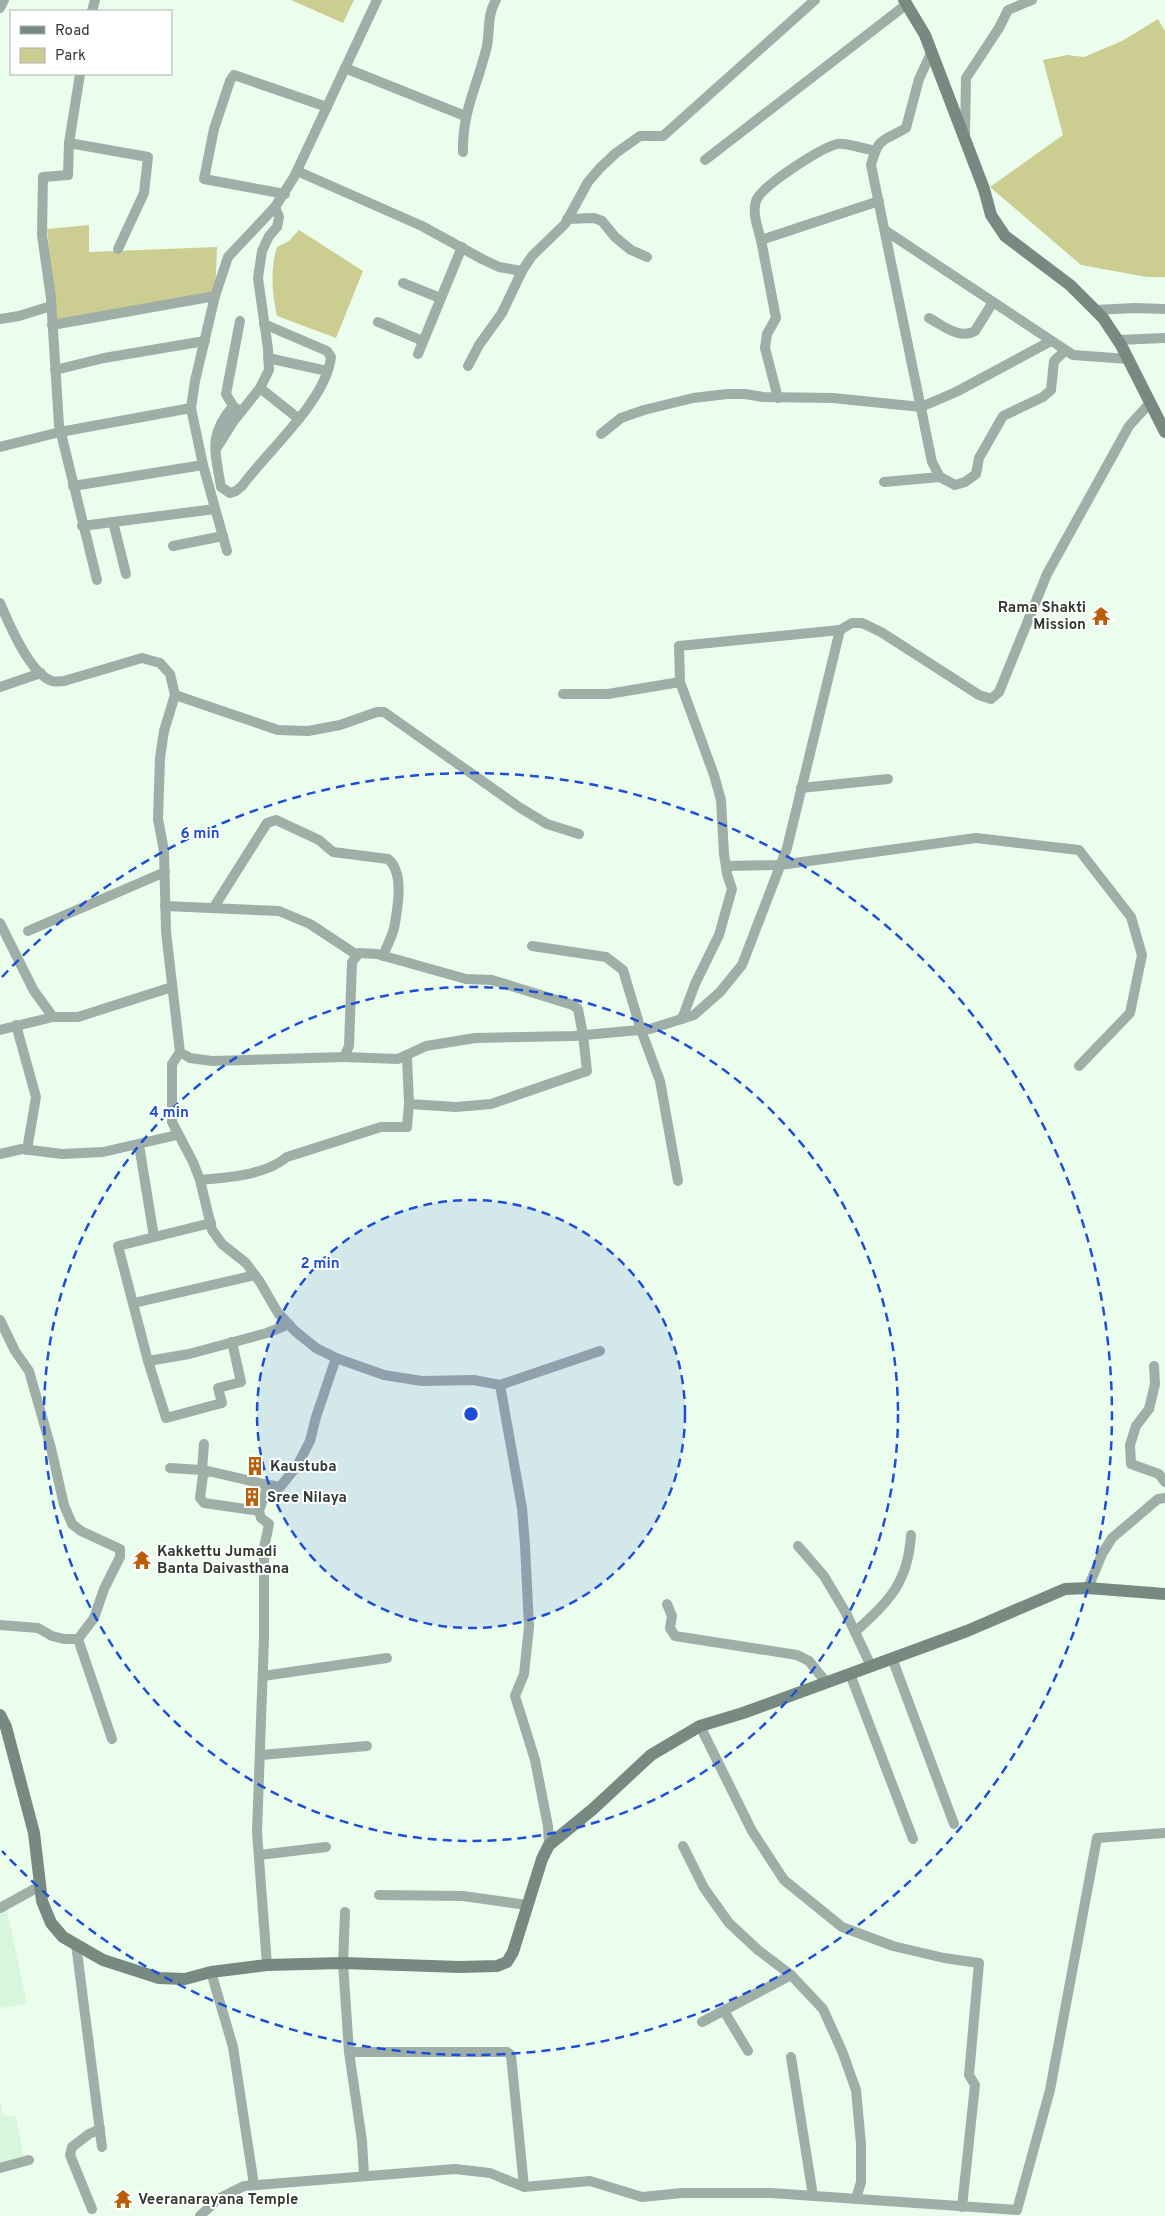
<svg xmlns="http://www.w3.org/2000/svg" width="1165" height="2216" font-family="Overpass,sans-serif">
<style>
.built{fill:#d8f6dc}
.green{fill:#cbce90}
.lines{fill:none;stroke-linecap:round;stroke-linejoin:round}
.street{stroke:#a0aea8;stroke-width:10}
.secondary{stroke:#768a82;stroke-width:12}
.ring{fill:none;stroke:#1d4ed8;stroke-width:2.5;stroke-dasharray:9 6}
.labels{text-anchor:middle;stroke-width:4;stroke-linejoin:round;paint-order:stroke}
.poi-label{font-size:15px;font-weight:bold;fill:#313b33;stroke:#fff;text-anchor:start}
.centre{fill:#1d4ed8;stroke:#fff;stroke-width:2.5}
.ring-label{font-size:15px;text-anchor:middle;font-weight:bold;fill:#1d4ed8;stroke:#fff;stroke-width:4;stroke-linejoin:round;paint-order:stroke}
</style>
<rect width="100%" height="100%" fill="#ebfeed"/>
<g class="built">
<path d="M0,1909L7,1910L27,2004L0,2008Z"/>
<path d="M0,2098L3,2115L16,2117L24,2159L0,2168Z"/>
</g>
<g class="green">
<path d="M291,0H354L343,23Z"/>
<path d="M1158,19L1165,31V277H1147L1081,265L990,187L1063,135L1043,60L1067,55L1084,57L1122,41Z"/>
<path d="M89,225V252L217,247L215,296L56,322L47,229Z"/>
<path d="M299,230L363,271L336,338L277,316C272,294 270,269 277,247L289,241Z"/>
</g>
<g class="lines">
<g class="street">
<path d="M0,8L4,0"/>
<path d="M92,11L95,0"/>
<path d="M932,51L919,79L906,128C882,142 879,136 871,165L932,462L940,477"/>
<path d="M345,68L465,116"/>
<path d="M80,74L69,143L148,157L144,193L118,249"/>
<path d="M965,133L966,78L999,28L1008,10L1032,0"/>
<path d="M69,143L68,175L43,177L42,235L51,298L59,425L97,580"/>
<path d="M463,152C462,111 478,84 487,46C490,29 487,15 496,0"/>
<path d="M705,160L907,4"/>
<path d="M297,171L422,226L482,259L499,267L522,271L532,256L565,224L588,182L600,168L616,153L640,136H663L815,0"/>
<path d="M285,194L204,179L214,129L230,81L234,75L327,107"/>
<path d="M567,219L594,218L602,221L615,237L631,250L647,257"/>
<path d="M886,231L1073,355L1128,359"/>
<path d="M761,240C758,228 752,213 756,201C761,186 821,148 837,144C844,142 866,149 875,151"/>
<path d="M403,283L440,298"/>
<path d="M1095,310L1135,308L1165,309"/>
<path d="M929,318C942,325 960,340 975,331L993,302"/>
<path d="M0,319L19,316L51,306"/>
<path d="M378,322L423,341"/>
<path d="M52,325L215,296"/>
<path d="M1117,340L1165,338"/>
<path d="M418,354L462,247"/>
<path d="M268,358L327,371"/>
<path d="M468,366L479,345L502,313L522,271"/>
<path d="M55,370L104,358L205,341"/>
<path d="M260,388L299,419"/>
<path d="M778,398L765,348L767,334L776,318L761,240L879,201"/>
<path d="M233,406C208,436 215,450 221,487L230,493L236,491L242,486C268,450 326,401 331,357L327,351L264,324"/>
<path d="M238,410L233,406L226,394L240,321"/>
<path d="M601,434L621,418L644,410L693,398L727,394H745L763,397L833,398L921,407L956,392L1051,341"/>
<path d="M0,447L60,432L191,408"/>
<path d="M216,449L233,422L260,388L269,370L268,349L258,278L262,251L269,236L277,227L279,217L275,207"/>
<path d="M884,482L940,477L955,485L965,482L976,474L979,458L1003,416L1043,397L1051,390L1054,361L1065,351"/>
<path d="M73,486L203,465"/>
<path d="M113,522L126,574"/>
<path d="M82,526L215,509"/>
<path d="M173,546L223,536"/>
<path d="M227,551L203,465L191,408L195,381L215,296L228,257L275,207L294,177L377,0"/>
<path d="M0,603C9,624 30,674 52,681C56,682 60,681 64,681L142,658L160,663L170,674L175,695L164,731L160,758L158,819L164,851L166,932L180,1052L190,1058L212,1061L344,1057L349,1046L352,962L359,953L377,954L466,979L492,980L573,1005L578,1009L583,1035L587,1071L491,1104L456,1107L409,1104L407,1057"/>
<path d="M0,687L41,673"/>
<path d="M563,694H608L680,682"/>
<path d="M175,695L278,730L308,731L340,725L377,712H384L519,807L547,824L579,834"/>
<path d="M801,788L888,779"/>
<path d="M726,866L780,865L976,838L1079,850L1131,917L1142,955L1130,1013L1079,1066"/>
<path d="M165,906L279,911L310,924L357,955"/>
<path d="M214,907L267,823L276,820L319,840L333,852L388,859C404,872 398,905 395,923C394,934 387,945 383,956"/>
<path d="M0,923L34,991L53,1017"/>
<path d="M28,931L165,872"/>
<path d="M532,946L606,957L623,970L641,1030L660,1081L678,1181"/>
<path d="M682,1019L695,984L719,935L732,889L727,874L724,854L721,800L714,775L680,682L679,646L840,630"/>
<path d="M16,1025L36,1097L27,1150"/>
<path d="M0,1030L53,1017H78L172,987"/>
<path d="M180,1052L172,1064V1122L193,1162L200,1180L212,1230L222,1244L246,1263L260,1282L278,1313L295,1331L316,1348L336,1358L384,1375L422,1381L474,1380L500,1385L522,1508L525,1545L529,1627L524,1674L515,1696L535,1760L548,1826L549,1845"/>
<path d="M344,1057L398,1059L426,1046L475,1038L574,1036L650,1029L694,1015L720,992L742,965L787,848L840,630L852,623H862L881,632L979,695L991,699L999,692L1047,574L1129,426L1149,404"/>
<path d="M139,1145L154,1237"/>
<path d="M0,1154L22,1149L62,1154L103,1152L177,1135"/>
<path d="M200,1180C228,1177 264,1176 287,1157L381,1127H407L409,1104"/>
<path d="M211,1223L118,1246L148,1361L166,1418L222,1403L218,1388L241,1382L232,1342"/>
<path d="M134,1303L255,1275"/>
<path d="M0,1320L15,1351L29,1371L51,1448L64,1505L72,1524L81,1531L120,1549V1557L104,1589L94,1618L78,1639H64L52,1636L38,1628L0,1625"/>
<path d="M148,1361L189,1354L267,1333L289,1324"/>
<path d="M1154,1366L1155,1384L1149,1409L1136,1426L1130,1445L1131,1464L1159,1474L1165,1482"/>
<path d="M500,1385L600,1351"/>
<path d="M170,1468L202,1470L205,1473"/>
<path d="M202,1470L204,1444"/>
<path d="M259,1511L204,1503L200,1498L203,1475L208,1471L268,1485"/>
<path d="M798,1546L824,1576L846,1613L871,1666"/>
<path d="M1088,1588L1102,1554L1112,1538L1158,1499L1165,1498"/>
<path d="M667,1604L672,1616L670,1628L675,1636L797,1655L809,1661L826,1682"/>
<path d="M855,1632C889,1601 908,1583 911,1535"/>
<path d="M78,1639L112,1739"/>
<path d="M892,1658L954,1824"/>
<path d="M850,1674L913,1839"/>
<path d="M263,1676L387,1658"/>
<path d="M700,1726L752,1831L784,1880L842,1927L893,1946L944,1958L979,1963L969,2075L975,2085L962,2207"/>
<path d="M261,1755L367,1746"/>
<path d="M683,1846L704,1888L729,1923L758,1950L791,1975L823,2009L842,2051L856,2090L861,2144V2182L856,2199"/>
<path d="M259,1855L326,1847"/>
<path d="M379,1895L463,1896L527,1905"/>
<path d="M0,1908L40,1886"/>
<path d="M345,1912L343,1963L349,2052L362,2141L364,2175"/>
<path d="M76,1944L102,2147"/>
<path d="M267,1965L257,1832L264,1638V1548L269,1524L261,1518L259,1511L268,1485L280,1487L297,1466L310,1441L316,1417L336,1358"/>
<path d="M211,1972L233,2047L254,2185"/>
<path d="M724,2011L748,2051"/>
<path d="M702,2022L791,1975"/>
<path d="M349,2052H507L511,2055L524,2187"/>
<path d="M791,2057L813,2196"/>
<path d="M0,2168L29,2160"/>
<path d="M92,2209L70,2155L72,2147L89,2134L100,2129"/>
<path d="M200,2216L218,2199L244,2186L455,2169L490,2173L524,2187L590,2181L642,2197L682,2193H771L1017,2210L1050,2090L1097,1838L1165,1833"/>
</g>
<g class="secondary">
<path d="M904,0L925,35L984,189L991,215L1005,236L1070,285L1103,318L1121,345L1165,432"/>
<path d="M0,1715L6,1727L34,1833L42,1901L51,1923L63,1937L103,1960L159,1978L185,1979L211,1972L267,1965L343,1963L460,1967L497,1966L507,1962L513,1952L542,1859L549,1845L593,1809L651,1755L700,1726L743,1713L967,1631L1065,1589L1088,1588L1165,1594"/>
</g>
</g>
<circle cx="471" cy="1414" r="214" fill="#1d4ed8" fill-opacity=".12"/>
<g class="ring">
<circle cx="471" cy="1414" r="214"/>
<circle cx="471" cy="1414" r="427"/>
<path d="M2 977A641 641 0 1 1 2 1851"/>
</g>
<defs>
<g id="temple-bare" transform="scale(1.5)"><path d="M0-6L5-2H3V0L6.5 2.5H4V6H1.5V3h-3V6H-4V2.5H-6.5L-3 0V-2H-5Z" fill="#bb5e0c" stroke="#fff" stroke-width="2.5" paint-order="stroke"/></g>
<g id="building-bare" transform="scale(1.5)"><path d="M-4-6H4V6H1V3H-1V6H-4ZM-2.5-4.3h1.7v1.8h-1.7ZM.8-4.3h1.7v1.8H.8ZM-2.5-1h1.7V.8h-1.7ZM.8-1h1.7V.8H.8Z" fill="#bb5e0c" stroke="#fff" stroke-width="2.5" paint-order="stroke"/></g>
</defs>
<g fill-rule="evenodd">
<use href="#temple-bare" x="1101" y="616"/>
<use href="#building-bare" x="255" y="1466"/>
<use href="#building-bare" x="252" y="1497"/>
<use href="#temple-bare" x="142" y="1560"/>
<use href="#temple-bare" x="123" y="2199"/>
</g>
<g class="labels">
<g class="poi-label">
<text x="1086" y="612" text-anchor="end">Rama Shakti<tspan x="1086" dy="17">Mission</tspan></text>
<text x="270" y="1471">Kaustuba</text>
<text x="267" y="1502">Sree Nilaya</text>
<text x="157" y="1556">Kakkettu Jumadi<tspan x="157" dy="17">Banta Daivasthana</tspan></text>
<text x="138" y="2204">Veeranarayana Temple</text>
</g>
</g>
<circle cx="471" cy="1414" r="8" class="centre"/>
<g class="ring-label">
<text x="200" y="838">6 min</text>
<text x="169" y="1117">4 min</text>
<text x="320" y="1268">2 min</text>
</g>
<rect x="10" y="10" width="162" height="65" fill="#ffffff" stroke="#adb1ad"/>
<rect x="20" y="26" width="25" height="8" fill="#768a82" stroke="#adb1ad"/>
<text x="55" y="35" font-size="15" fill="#313b33">Road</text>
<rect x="20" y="48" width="25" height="15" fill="#cbce90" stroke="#adb1ad"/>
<text x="55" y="60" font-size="15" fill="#313b33">Park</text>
</svg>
